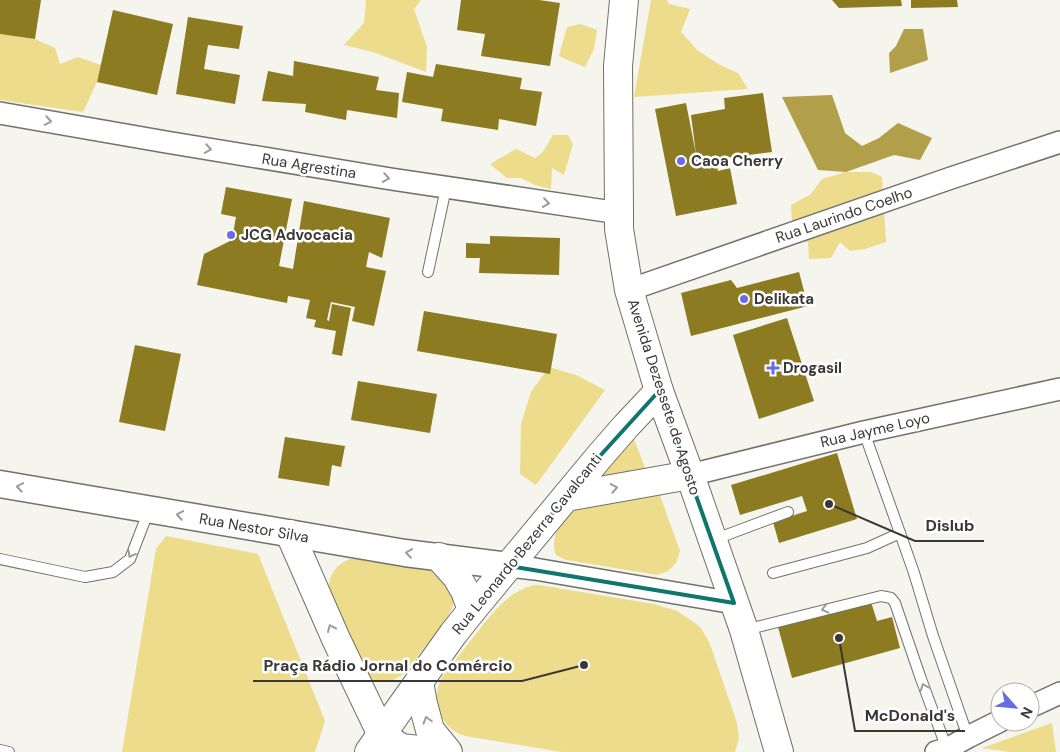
<svg xmlns="http://www.w3.org/2000/svg" width="1060" height="752" font-family="'DM Sans',sans-serif">
<style>
.green{fill:#eddc8b}
.water{fill:#b19f4a}
.building{fill:#8c7b20}
.lines{fill:none;stroke-linecap:round;stroke-linejoin:round}
.service-casing{stroke:#72716b;stroke-width:12}
.minor-casing{stroke:#72716b;stroke-width:24}
.tertiary-casing{stroke:#72716b;stroke-width:29}
.secondary-casing{stroke:#72716b;stroke-width:30}
.service{stroke:#fff;stroke-width:10}
.minor{stroke:#fff;stroke-width:21}
.tertiary{stroke:#fff;stroke-width:26}
.secondary{stroke:#fff;stroke-width:28}
.oneway{stroke:#9c9c9a}
.marked{fill:none;stroke:#0f766e;stroke-width:4;stroke-linejoin:round}
.poi-dot{fill:#676ce5;stroke:#fff;stroke-width:2}
.labels{text-anchor:middle;stroke-width:5;stroke-linejoin:round;paint-order:stroke}
.poi-label{font-size:15px;font-weight:bold;fill:#393836;stroke:#fff;text-anchor:start}
.street-label{font-size:15px;fill:#393836;stroke:#fff}
.leader{fill:none;stroke:#393836;stroke-width:2}
.callout-dot{fill:#393836;stroke:#fff;stroke-width:2}
.callout-label{font-size:16px;text-anchor:middle;font-weight:bold;fill:#393836;stroke:#fff;stroke-width:5;stroke-linejoin:round;paint-order:stroke}
</style>
<rect width="100%" height="100%" fill="#f5f4ed"/>
<g class="green">
<path d="M366,0H421L414,9L427,47L426,72L373,52L344,45L364,23Z"/>
<path d="M651,0H667L669,4L690,9L681,32L697,50L720,65L738,73L748,89L634,97Z"/>
<path d="M580,24L597,30L594,49L585,67L570,61L559,56L567,27Z"/>
<path d="M0,34L35,39L55,48L60,64L78,57L101,65L97,82L83,112L0,100Z"/>
<path d="M553,135H568L573,144L564,175L552,168L551,189L535,185L521,178H507L490,164L516,149L535,158L543,152Z"/>
<path d="M846,172H871L882,177L886,242L865,249L850,251L840,242L831,258L809,259L808,242L793,241L791,205L811,194L822,179Z"/>
<path d="M549,367L576,375L605,390L536,485L520,474L521,424L531,392Z"/>
<path d="M633,437L648,475L596,482Z"/>
<path d="M658,490L680,551L676,563L668,571L657,575L573,561L566,560L556,555C549,537 562,520 570,504Z"/>
<path d="M166,536L258,554L325,721L315,752H122L156,549Z"/>
<path d="M350,559H356L436,571L445,579L453,599V606L446,620L404,674L393,680L386,682L373,681L366,678L328,591C329,575 335,565 350,559Z"/>
<path d="M534,585H539L654,604L677,611L695,623L701,628L710,644L737,723L739,738L735,752H562L465,736C441,728 430,702 441,679C452,664 464,649 475,635C491,615 507,592 534,585Z"/>
<path d="M1052,723L1056,752H1011L982,748Z"/>
</g>
<g class="water">
<path d="M904,29H923L928,60L890,73L889,53L896,46Z"/>
<path d="M832,95L845,133L862,146L879,138L898,123L932,138L920,160L894,155L846,172L818,170L782,97Z"/>
</g>
<g class="building">
<path d="M0,0H41L35,39L0,34Z"/>
<path d="M461,0H539L560,3L550,66L481,56L485,34L457,30Z"/>
<path d="M832,0H901L902,6L839,8Z"/>
<path d="M911,0H957L958,7L911,8Z"/>
<path d="M113,10L173,24L157,95L97,82Z"/>
<path d="M188,17L243,26L239,49L208,45L204,69L240,75L235,104L176,94Z"/>
<path d="M294,61L379,77L376,90L399,93L397,118L347,110L346,120L305,112L306,104L262,101L268,71L293,76Z"/>
<path d="M436,64L522,78L520,89L542,92L536,126L499,119L498,130L441,121L443,109L402,102L407,72L433,77Z"/>
<path d="M763,93L772,152L716,159L718,171L730,168L737,204L676,216L655,109L686,103L696,154L691,115L725,109L724,98Z"/>
<path d="M226,187L292,199L279,266L293,269L304,201L390,218L382,258L369,252L366,267L386,271L374,326L352,321L355,307L331,302L327,320L329,321L332,304L351,308L342,356L332,354L336,331L314,327L316,320L306,318L310,300L288,296L287,303L197,285L204,254L232,240L236,217L221,214Z"/>
<path d="M490,236L560,238L559,275L479,273L480,258H466V243L490,244Z"/>
<path d="M799,272L808,306L691,336L681,293L731,280L737,288Z"/>
<path d="M424,311L557,334L550,374L417,351Z"/>
<path d="M787,318L814,401L759,419L733,335Z"/>
<path d="M135,345L181,354L165,431L119,422Z"/>
<path d="M358,381L437,394L430,433L351,420Z"/>
<path d="M285,437L345,446L341,467L332,465L329,486L278,478Z"/>
<path d="M837,453L857,519L779,543L773,522L807,511L802,496L740,515L731,485Z"/>
<path d="M871,602L877,621L892,617L900,648L792,678L778,627Z"/>
</g>
<g class="lines">
<g class="service-casing">
<g id="service">
<path d="M428,272L446,188"/>
<path d="M900,533L914,573L933,636L968,737"/>
<path d="M713,540L788,512"/>
<path d="M0,559L85,577L113,572L130,559L149,510"/>
<path d="M773,573L867,548L900,533L864,432"/>
<path d="M745,630L881,596L891,598L895,603L921,679L947,749"/>
<path d="M0,750L9,752"/>
</g>
</g>
<g class="minor-casing">
<g id="minor">
<path d="M0,113L166,142L391,179L619,213"/>
<path d="M629,290L951,178L1060,142"/>
<path d="M690,475L864,432L1060,389"/>
<path d="M509,566L535,569L734,603"/>
<path d="M1030,707L1060,693"/>
<path d="M936,752L947,749L968,737L1000,721"/>
</g>
</g>
<g class="tertiary-casing">
<path id="tertiary" d="M0,484L405,553L509,566"/>
</g>
<g class="secondary-casing">
<g id="secondary">
<path d="M624,0L618,66L619,213V229L629,290L659,391L690,475L744,630L779,752"/>
<path d="M566,497L690,475"/>
<path d="M290,534L336,639L382,735L401,748L437,752"/>
<path d="M439,557L457,577L465,591L472,610"/>
<path d="M419,682L423,704L430,730L448,752"/>
<path d="M369,752L453,634L472,610L599,457L626,426L659,391"/>
</g>
</g>
<use href="#service" class="service"/>
<use href="#minor" class="minor"/>
<use href="#tertiary" class="tertiary"/>
<use href="#secondary" class="secondary"/>
</g>
<defs><path id="oneway-chevron" d="M-2-3.5L2.5 0L-2 3.5" fill="none" stroke-width="1.6" stroke-linecap="round" stroke-linejoin="round" transform="scale(1.25)"/></defs>
<g class="oneway">
<use href="#oneway-chevron" transform="translate(48 121) rotate(10)"/>
<use href="#oneway-chevron" transform="translate(208 149) rotate(9)"/>
<use href="#oneway-chevron" transform="translate(386 178) rotate(9)"/>
<use href="#oneway-chevron" transform="translate(546 203) rotate(8)"/>
<use href="#oneway-chevron" transform="translate(20 487) rotate(-170)"/>
<use href="#oneway-chevron" transform="translate(614 488) rotate(-10)"/>
<use href="#oneway-chevron" transform="translate(180 515) rotate(-170)"/>
<use href="#oneway-chevron" transform="translate(409 553) rotate(-172)"/>
<use href="#oneway-chevron" transform="translate(131 554) rotate(119)"/>
<use href="#oneway-chevron" transform="translate(825 609) rotate(166)"/>
<use href="#oneway-chevron" transform="translate(331 628) rotate(-114)"/>
<use href="#oneway-chevron" transform="translate(924 687) rotate(-111)"/>
<use href="#oneway-chevron" transform="translate(427 720) rotate(-106)"/>
</g>
<path class="marked" d="M659,391L734,603L509,566L599,457Z"/>
<g class="poi-dot">
<circle cx="681" cy="161" r="5"/>
<circle cx="231" cy="235" r="5"/>
<circle cx="744" cy="299" r="5"/>
<path d="M770.5 360.5h5v5h5v5h-5v5h-5v-5h-5v-5h5z"/>
</g>
<g class="labels">
<g class="poi-label">
<text x="691" y="166">Caoa Cherry</text>
<text x="241" y="240">JCG Advocacia</text>
<text x="754" y="304">Delikata</text>
<text x="783" y="373">Drogasil</text>
</g>
<g class="street-label">
<text transform="translate(309 166) rotate(9)" y="5">Rua Agrestina</text>
<text transform="translate(844 215) rotate(-19)" y="5">Rua Laurindo Coelho</text>
<text transform="translate(664 397) rotate(72)" y="5">Avenida Dezessete de Agosto</text>
<text transform="translate(875 430) rotate(-13)" y="5">Rua Jayme Loyo</text>
<text transform="translate(254 528) rotate(10)" y="5">Rua Nestor Silva</text>
<text transform="translate(527 544) rotate(-51)" y="5">Rua Leonardo Bezerra Cavalcanti</text>
</g>
</g>
<path class="leader" d="M829 504L915 541H984M584 665L522 681H253M839 638L855 731H965"/>
<g class="callout-dot">
<circle cx="829" cy="504" r="5"/>
<circle cx="584" cy="665" r="5"/>
<circle cx="839" cy="638" r="5"/>
</g>
<g class="callout-label">
<text x="950" y="531">Dislub</text>
<text x="388" y="671">Praça Rádio Jornal do Comércio</text>
<text x="910" y="721">McDonald's</text>
</g>
<g transform="translate(1015 707) rotate(117)"><circle r="24" fill="#ffffff" stroke="#b0afaf"/>
<path d="M0-4L9 19L0 12L-9 19Z" fill="#676ce5"/>
<text y="-8" font-size="14" font-weight="bold" text-anchor="middle" fill="#393836">N</text>
</g>
</svg>
